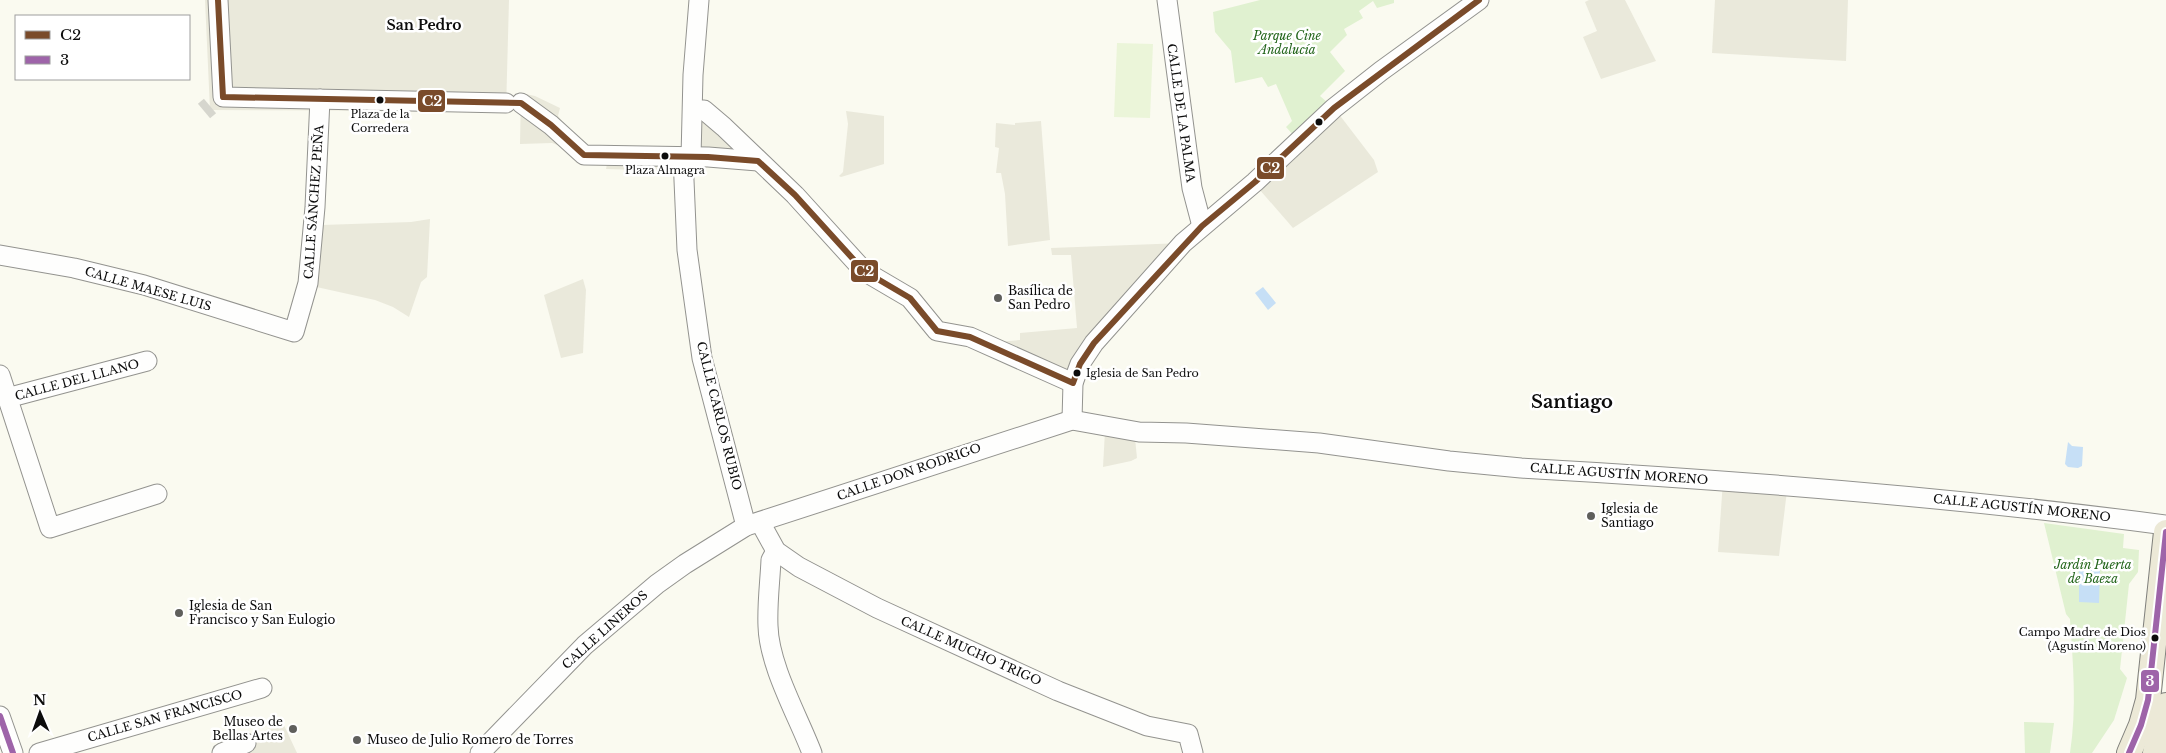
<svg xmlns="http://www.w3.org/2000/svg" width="2166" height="753" font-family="'Libre Baskerville',serif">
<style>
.green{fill:#e0f1d0}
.pitch{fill:#ebf5d9}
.plaza{fill:#eae9db}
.water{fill:#c6dff6}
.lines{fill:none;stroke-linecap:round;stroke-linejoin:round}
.minor-tunnel{stroke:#d6d6ce;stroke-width:19;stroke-dasharray:19 9;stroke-linecap:butt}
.minor-casing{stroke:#93938f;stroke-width:21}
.major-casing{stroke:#80807c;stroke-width:26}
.minor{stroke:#fefefd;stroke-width:19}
.major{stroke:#ece9d7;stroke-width:24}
.bus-1-casing{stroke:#fff;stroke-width:10}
.bus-2-casing{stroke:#fff;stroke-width:10}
.bus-1{stroke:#7a4b2a;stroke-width:6}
.bus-2{stroke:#9e64a9;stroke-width:6}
.bus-dot{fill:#0c0c0c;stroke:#fff;stroke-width:2}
.poi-dot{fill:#5f5f5c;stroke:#fff;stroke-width:2}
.labels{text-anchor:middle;stroke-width:5;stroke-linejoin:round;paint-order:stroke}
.bus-label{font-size:11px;fill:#0c0c0c;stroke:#fff}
.park-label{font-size:12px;font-style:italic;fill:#23651b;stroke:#fff}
.street-label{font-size:12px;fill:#0c0c0c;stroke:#fff}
.poi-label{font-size:12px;fill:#0c0c0c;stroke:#fff;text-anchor:start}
.neighbourhood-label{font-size:14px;font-weight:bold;fill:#0c0c0c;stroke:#fff}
.district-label{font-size:18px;font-weight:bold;fill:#0c0c0c;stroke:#fff}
.line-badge{stroke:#fff;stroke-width:2}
.badge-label{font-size:14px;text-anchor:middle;font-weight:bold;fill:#fff}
</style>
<rect width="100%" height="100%" fill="#fafaf0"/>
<g class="green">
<path d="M1260,0H1394V3L1377,8L1373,1L1359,11L1363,18L1344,29L1347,35L1330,52L1345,71L1320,96L1334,108L1296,138L1286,127L1292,121L1276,84L1268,87L1262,77L1235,83L1231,51L1215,32L1213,12Z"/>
<path d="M2044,523L2124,534L2123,548L2139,550L2138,572L2129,584L2120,669L2127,678L2114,720L2092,753H2070C2077,708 2073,664 2070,619L2066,614Z"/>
<path d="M2024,722L2054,723L2050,753H2025Z"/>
</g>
<path class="pitch" d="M1117,43L1153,44L1150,118L1114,117Z"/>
<g class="plaza">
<path d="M205,0H509L506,111L210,110Z"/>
<path d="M1589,0H1625L1656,61L1601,79L1583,37L1597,31L1585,2Z"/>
<path d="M1715,0H1848L1846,61L1712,53Z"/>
<path d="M684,90L751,148L689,163L676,171L606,169L609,154L681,148Z"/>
<path d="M521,93L535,96L560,108L558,116L575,137L584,155L552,143L520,144Z"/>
<path d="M846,111L884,116V164L841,177L839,176L843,172L848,124Z"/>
<path d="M1338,113L1374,160L1378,172L1293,228L1259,189Z"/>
<path d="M1041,121L1050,240L1008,246L1005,194L1001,173H996L999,148L995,147L996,123L1015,125V123Z"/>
<path d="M430,219L427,277L421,282L409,317L393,307L375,300L312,286L322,225L411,222Z"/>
<path d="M1183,243L1068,372L997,342L1020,340V333L1077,328L1071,255H1052L1051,248Z"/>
<path d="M583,279L586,290L583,353L561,358L544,295Z"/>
<path d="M1105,431L1135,438L1137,458L1131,461L1103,467Z"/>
<path d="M1723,481L1787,491L1779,556L1718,552Z"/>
<path d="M283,723L297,753H251L248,748L251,736Z"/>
</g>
<g class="water">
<path d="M1263,287L1276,303L1268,310L1255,293Z"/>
<path d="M2068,442L2072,446L2083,447L2082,466L2078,468L2068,467L2065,464Z"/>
<path d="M2079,569L2100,570L2099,603L2079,602Z"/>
</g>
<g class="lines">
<path class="minor-tunnel" d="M204,111L210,106"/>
<g class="minor-casing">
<g id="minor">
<path d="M218,0L223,97L506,103"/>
<path d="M1167,0L1192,188L1202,226"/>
<path d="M521,103L551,125L584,155L708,157L758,161"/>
<path d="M693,110H704L724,127L795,195L864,271L910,298L937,331L970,337L1073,383"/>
<path d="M683,157L687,250L702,358L746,526"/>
<path d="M691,157L693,75L699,0"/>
<path d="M0,255L74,268L144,285L294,332L308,283L315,207L320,99"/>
<path d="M0,375L50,528L157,494"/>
<path d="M7,398L147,361"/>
<path d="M1072,420L1073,383L1080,364L1094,343L1183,243L1255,182L1334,108L1381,71L1479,0"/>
<path d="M760,522L776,551L799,567L877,608L1058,691L1147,726L1188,734L1193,753"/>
<path d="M776,551L771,560C770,582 767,604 768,626C769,666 798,716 812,753"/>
<path d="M0,716L13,753"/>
<path d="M39,753L262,688"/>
<path d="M222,753L246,743"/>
<path d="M480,753L585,645L657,584L685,564L746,526L1072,420L1139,432L1186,433L1319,443L1449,461L1521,468C1736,480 1952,497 2166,525"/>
</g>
</g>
<g class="major-casing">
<g id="major">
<path d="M2129,753L2141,725L2148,700L2166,532"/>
<path d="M2155,753L2166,705"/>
</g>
</g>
<use href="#minor" class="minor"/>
<use href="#major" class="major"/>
<g class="bus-1-casing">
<path id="bus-1" d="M218,0L223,97L521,103L551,125L584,155L708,157L758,161L795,195L864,271L910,298L937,331L970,337L1073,383L1080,364L1094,343L1202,226L1255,182L1334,108L1479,0"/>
</g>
<g class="bus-2-casing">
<g id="bus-2">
<path d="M0,716L13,753"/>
<path d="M2129,753L2141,725L2148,700L2166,532"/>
</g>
</g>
<use href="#bus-1" class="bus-1"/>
<use href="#bus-2" class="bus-2"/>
</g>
<g class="bus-dot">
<circle cx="380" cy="100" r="4.5"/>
<circle cx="1319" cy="122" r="4.5"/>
<circle cx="665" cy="156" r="4.5"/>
<circle cx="1077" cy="373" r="4.5"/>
<circle cx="2155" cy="638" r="4.5"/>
</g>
<g class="poi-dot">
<circle cx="998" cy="298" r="5"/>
<circle cx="1591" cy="516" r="5"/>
<circle cx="179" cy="613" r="5"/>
<circle cx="293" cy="729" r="5"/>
<circle cx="357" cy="740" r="5"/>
</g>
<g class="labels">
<g class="bus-label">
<text x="380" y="118">Plaza de la<tspan x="380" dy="14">Corredera</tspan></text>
<text x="665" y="174">Plaza Almagra</text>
<text x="1086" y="377" text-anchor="start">Iglesia de San Pedro</text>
<text x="2146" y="636" text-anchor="end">Campo Madre de Dios<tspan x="2146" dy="14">(Agustín Moreno)</tspan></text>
</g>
<g class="park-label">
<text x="1287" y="40">Parque Cine<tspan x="1287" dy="14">Andalucía</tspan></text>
<text x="2093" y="569">Jardín Puerta<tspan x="2093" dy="14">de Baeza</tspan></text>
</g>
<g class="street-label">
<text transform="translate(1181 113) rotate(82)" y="4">CALLE DE LA PALMA</text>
<text transform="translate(314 202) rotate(-86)" y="4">CALLE SÁNCHEZ PEÑA</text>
<text transform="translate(148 289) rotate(16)" y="4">CALLE MAESE LUIS</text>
<text transform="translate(77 380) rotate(-15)" y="4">CALLE DEL LLANO</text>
<text transform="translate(719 416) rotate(76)" y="4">CALLE CARLOS RUBIO</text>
<text transform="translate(909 472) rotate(-19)" y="4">CALLE DON RODRIGO</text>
<text transform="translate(1619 474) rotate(4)" y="4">CALLE AGUSTÍN MORENO</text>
<text transform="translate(2022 508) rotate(6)" y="4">CALLE AGUSTÍN MORENO</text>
<text transform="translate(605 630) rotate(-42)" y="4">CALLE LINEROS</text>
<text transform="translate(971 651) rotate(24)" y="4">CALLE MUCHO TRIGO</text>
<text transform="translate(165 716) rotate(-16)" y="4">CALLE SAN FRANCISCO</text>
</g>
<g class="poi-label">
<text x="1008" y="295">Basílica de<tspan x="1008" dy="14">San Pedro</tspan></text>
<text x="1601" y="513">Iglesia de<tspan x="1601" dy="14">Santiago</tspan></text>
<text x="189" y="610">Iglesia de San<tspan x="189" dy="14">Francisco y San Eulogio</tspan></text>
<text x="283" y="726" text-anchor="end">Museo de<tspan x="283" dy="14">Bellas Artes</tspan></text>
<text x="367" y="744">Museo de Julio Romero de Torres</text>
</g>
<g class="neighbourhood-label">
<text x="424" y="30">San Pedro</text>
</g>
<g class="district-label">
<text x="1572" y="408">Santiago</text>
</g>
</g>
<g class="line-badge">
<rect x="417" y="89" width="29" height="24" rx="5" fill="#7a4b2a"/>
<rect x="1256" y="156" width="29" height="24" rx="5" fill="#7a4b2a"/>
<rect x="850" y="259" width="29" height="24" rx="5" fill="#7a4b2a"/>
<rect x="2140" y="669" width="20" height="24" rx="5" fill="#9e64a9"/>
</g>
<g class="badge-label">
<text x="432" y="106">C2</text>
<text x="1270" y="173">C2</text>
<text x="864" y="276">C2</text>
<text x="2150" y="686">3</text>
</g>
<rect x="15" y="15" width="175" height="65" fill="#ffffff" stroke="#9e9e9e"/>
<rect x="25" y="31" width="25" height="8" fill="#7a4b2a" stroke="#9e9e9e"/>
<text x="60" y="40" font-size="15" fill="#0c0c0c">C2</text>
<rect x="25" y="56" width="25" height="8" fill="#9e64a9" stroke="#9e9e9e"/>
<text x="60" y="65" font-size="15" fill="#0c0c0c">3</text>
<g transform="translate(40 713) rotate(358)" stroke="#ffffff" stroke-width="4" paint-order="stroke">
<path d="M0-4L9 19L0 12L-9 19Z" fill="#0c0c0c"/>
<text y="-8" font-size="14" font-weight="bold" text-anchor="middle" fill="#0c0c0c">N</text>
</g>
</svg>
